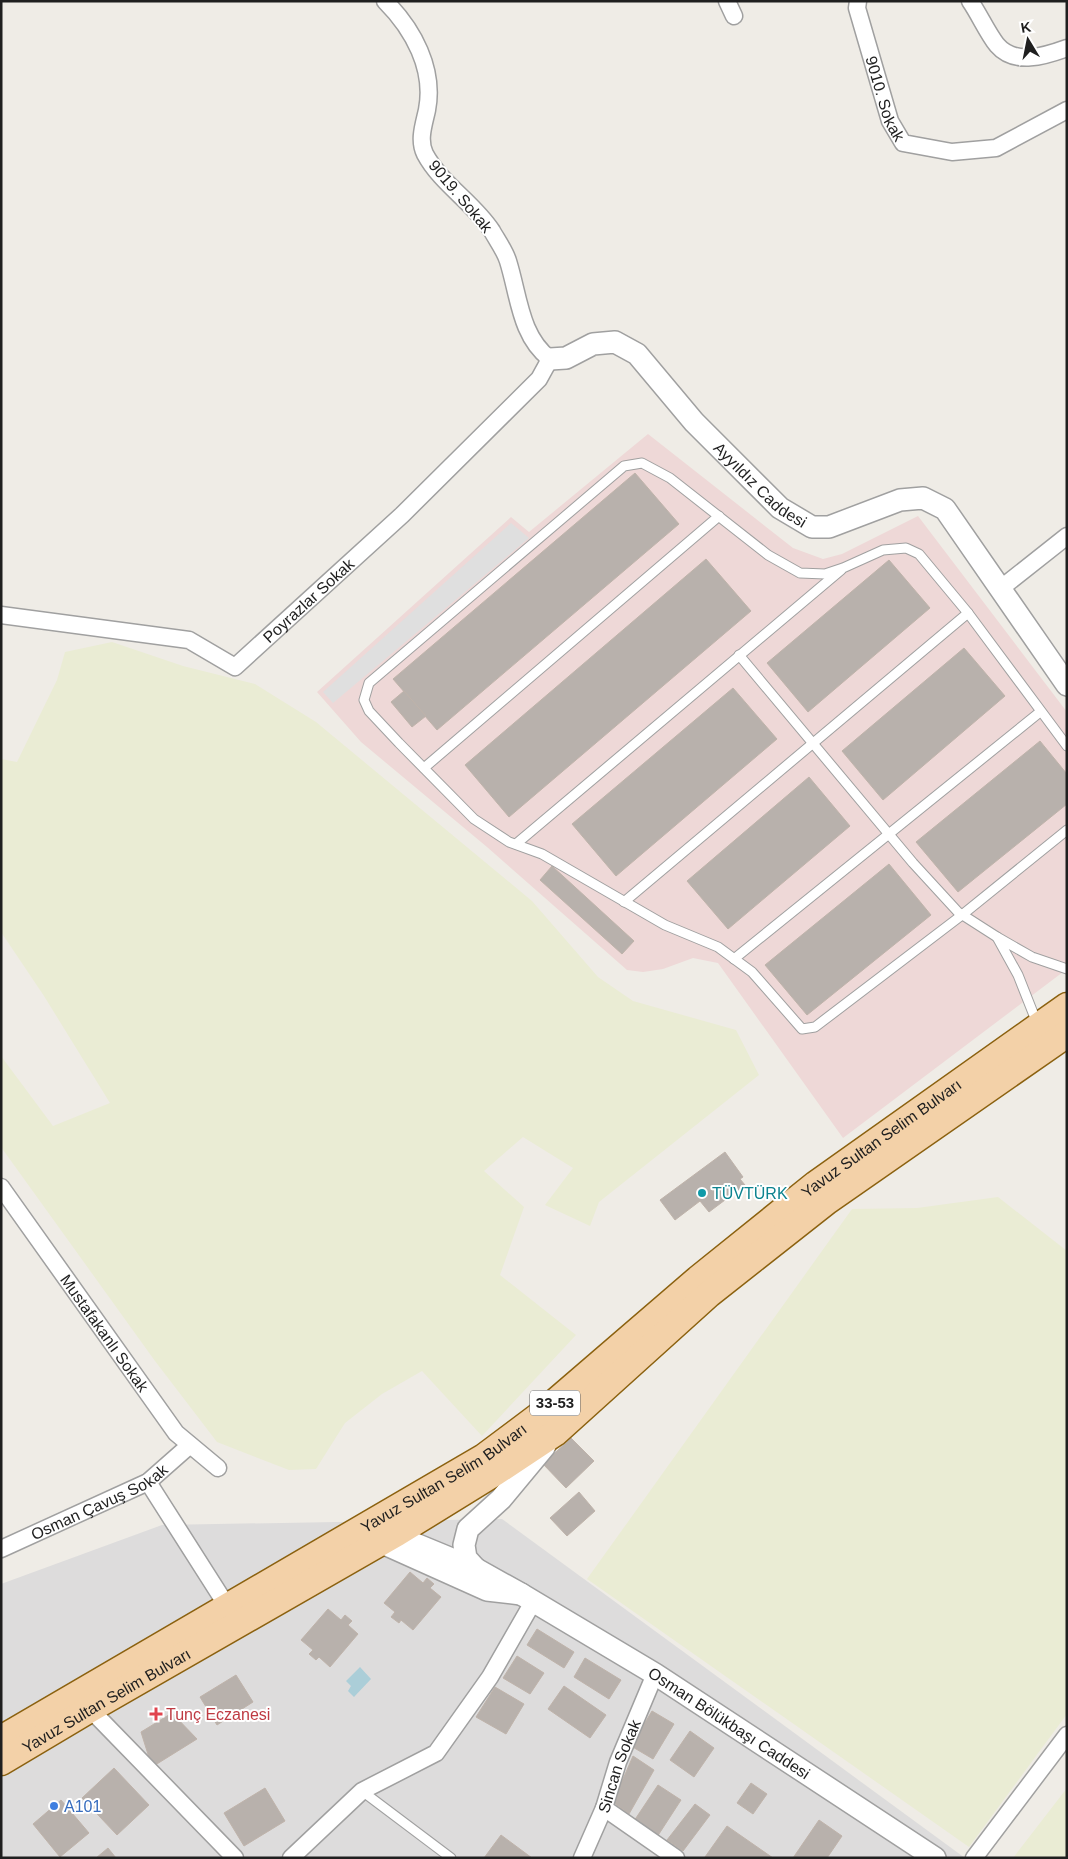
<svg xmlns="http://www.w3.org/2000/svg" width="1068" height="1859" font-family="Helvetica,sans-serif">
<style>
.residential{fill:#dddcdc}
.commercial{fill:#eed8d7}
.farmland{fill:#eaecd4}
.parking{fill:#dfdfdf}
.water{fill:#abced8}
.building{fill:#b8b1ac;stroke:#bfb3aa}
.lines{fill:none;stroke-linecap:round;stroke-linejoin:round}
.service-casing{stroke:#a0a0a0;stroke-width:11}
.minor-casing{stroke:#a0a0a0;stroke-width:19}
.tertiary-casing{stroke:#a0a0a0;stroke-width:24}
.primary-casing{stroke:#8b610f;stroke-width:29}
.service{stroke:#fff;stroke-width:9}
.minor{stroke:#fff;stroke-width:16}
.tertiary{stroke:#fff;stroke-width:21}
.primary{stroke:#f3d1a8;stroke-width:26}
.culture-dot{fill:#0f9aa8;stroke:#fff;stroke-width:2}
.health-dot{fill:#e0444e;stroke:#fff;stroke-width:2}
.shop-dot{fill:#3f7fe0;stroke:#fff;stroke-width:2}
.labels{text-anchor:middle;stroke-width:4;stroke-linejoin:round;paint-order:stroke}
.shield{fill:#fff;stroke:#626262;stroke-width:1}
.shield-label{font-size:15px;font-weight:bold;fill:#1f1f1f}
.street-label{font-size:16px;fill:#1f1f1f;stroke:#fff}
.culture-label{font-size:16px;fill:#0d838f;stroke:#fff;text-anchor:start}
.health-label{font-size:16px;fill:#be3a42;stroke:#fff;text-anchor:start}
.shop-label{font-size:16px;fill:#366cbe;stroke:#fff;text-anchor:start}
</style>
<rect width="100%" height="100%" fill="#efece6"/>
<path class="residential" d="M502,1519L965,1858H1V1584L162,1525Z"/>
<path class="commercial" d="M648,434L793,548L823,559L842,554L918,516L1067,712V969L843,1138L718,963L693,958L663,969L643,972L627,970L487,847L361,742L317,692L511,517L529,532Z"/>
<g class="farmland">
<path d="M112,642L183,666L255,684L316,722L532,901L598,977L633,1001L736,1030L759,1075L599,1202L590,1226L545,1205L573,1168L523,1137L484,1171L524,1207L500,1275L576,1335L482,1436L422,1371L382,1394L345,1423L316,1469L289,1470L217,1442L155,1361L1,1147V1056L53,1126L110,1103L44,996L1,932V759L17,762L57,680L65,652Z"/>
<path d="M998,1197L1067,1251V1714L969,1847L587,1579L852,1209L917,1208Z"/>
<path d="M1067,1788V1858H1013Z"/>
</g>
<path class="parking" d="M511,523L529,538L333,703L323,692Z"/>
<path class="water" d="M360,1667L371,1679L354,1697L348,1691L351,1686L346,1681Z"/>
<g class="building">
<path d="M635,473L679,524L437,730L393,679Z"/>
<path d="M706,559L751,611L509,817L465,765Z"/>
<path d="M889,560L930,608L808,712L767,663Z"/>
<path d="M964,648L1005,696L883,800L842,751Z"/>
<path d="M733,688L777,739L616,876L572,824Z"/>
<path d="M404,691L426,716L412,727L391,702Z"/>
<path d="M1040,741L1067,774V804L958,892L916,842Z"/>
<path d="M809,777L850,826L728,929L687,881Z"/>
<path d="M889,864L931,915L807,1015L765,965Z"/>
<path d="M552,866L634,941L622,954L540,880Z"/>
<path d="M725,1152L743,1177L740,1179L745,1185L709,1212L700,1201L675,1220L660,1200Z"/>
<path d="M571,1438L594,1461L566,1488L543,1464Z"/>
<path d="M579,1492L595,1511L567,1536L550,1518Z"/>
<path d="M410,1572L423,1583L427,1578L434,1584L430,1588L441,1597L413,1630L401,1620L399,1623L391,1617L395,1612L384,1603Z"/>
<path d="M328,1609L341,1620L345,1615L352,1621L348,1625L358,1634L330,1667L319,1657L316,1660L309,1654L313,1650L301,1640Z"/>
<path d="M537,1629L574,1652L564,1668L527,1645Z"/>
<path d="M517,1656L544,1673L530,1694L503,1678Z"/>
<path d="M585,1658L621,1680L609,1699L574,1677Z"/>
<path d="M236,1675L253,1702L217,1725L200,1697Z"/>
<path d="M564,1686L606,1715L590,1738L548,1709Z"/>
<path d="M495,1687L524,1704L506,1734L476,1717Z"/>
<path d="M652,1711L674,1724L653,1759L631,1746Z"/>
<path d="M172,1713L197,1739L152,1767L141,1732Z"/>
<path d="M690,1731L714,1748L694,1777L670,1760Z"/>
<path d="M633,1756L654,1770L629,1814L613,1802Z"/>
<path d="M114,1768L149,1805L117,1835L82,1798Z"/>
<path d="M751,1783L767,1794L753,1814L737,1803Z"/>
<path d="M658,1785L681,1800L657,1837L634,1821Z"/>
<path d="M265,1788L285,1821L244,1846L224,1813Z"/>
<path d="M61,1800L89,1833L60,1857L33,1824Z"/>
<path d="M695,1804L710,1815L683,1851L667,1840Z"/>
<path d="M819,1820L842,1836L827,1858H793Z"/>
<path d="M727,1826L773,1858L705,1857Z"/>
<path d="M501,1835L532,1858H484Z"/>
<path d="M108,1848L116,1858H96Z"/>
</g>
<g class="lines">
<g class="service-casing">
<g id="service">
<path d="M739,655L913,863L958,912L997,937"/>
<path d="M1067,746L968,613L919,554L906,548L883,550L843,568L825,574L800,573L768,555L670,478L642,463L624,466L369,683L364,700L369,711L399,743L474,819L509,842L542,854L665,925L718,947L752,972L802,1029L815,1027L962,915L1067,830"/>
<path d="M424,768L719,516"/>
<path d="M516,844L841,570"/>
<path d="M624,902L968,613"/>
<path d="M734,959L1040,712"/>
<path d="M1037,1023L1018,975L997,937L1032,957L1067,969"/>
<path d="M362,1791L451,1858"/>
</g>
</g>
<g class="minor-casing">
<g id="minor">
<path d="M727,1L734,16"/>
<path id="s1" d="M858,1L857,8L890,121L903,143L952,152L996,148L1067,110"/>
<path d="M970,1C979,14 988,34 997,45C1015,66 1045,56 1067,48"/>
<path d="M1000,589L1067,536"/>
<path id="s2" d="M1,615L189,640L235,667L402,515L539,379L550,359C520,336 519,296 508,261C505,251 497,240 492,231C474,203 441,184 425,154C418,140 424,124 427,110C435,69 413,29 385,1"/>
<path id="s3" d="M1,1187L176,1433L218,1468"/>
<path d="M148,1482L227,1606"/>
<path id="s4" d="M1,1549L148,1482L190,1445"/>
<path d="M90,1709L235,1858"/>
<path d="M604,1808L676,1858"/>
<path d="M291,1858L362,1791L436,1753L490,1677L533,1602"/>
<path id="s5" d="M582,1858L604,1808L618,1762L655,1674"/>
<path d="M974,1858L1067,1735"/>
</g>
</g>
<g class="tertiary-casing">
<g id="tertiary">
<path id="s6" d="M550,359L566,358L593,344L615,342L637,354L694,422L780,508L812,527H829L900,500L923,498L945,509L1067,685"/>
<path d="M380,1542L487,1590L521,1594L476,1569L413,1543L397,1533"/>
<path d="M476,1569L466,1558L464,1545L468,1529L501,1499L545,1446"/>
<path id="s7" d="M521,1594L655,1674L935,1858"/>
</g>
</g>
<g class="primary-casing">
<g id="primary">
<path id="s8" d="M1,1739L484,1457L540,1415L698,1279L816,1184L1067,1006"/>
<path id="s9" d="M1,1762L90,1709L397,1533L496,1472L555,1433L709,1294L827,1201L1067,1034"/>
</g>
</g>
<use href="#service" class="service"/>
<use href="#minor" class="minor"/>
<use href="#tertiary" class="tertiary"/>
<use href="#primary" class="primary"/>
</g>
<circle class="culture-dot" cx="702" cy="1193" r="5"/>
<path class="health-dot" d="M153.5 1706.5h5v5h5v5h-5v5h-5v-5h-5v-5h5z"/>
<circle class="shop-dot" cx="54" cy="1806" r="5"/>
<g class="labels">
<rect class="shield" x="530" y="1390.5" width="50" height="25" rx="4"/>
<g class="shield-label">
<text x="555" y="1408">33-53</text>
</g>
<g class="street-label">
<text dy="6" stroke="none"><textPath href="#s1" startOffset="102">9010. Sokak</textPath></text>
<text transform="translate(461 196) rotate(50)" y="6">9019. Sokak</text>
<text dy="6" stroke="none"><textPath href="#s6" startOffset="274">Ayyıldız Caddesi</textPath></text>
<text dy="6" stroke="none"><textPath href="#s2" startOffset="342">Poyrazlar Sokak</textPath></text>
<text dy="6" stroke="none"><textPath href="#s8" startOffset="1069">Yavuz Sultan Selim Bulvarı</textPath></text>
<text dy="6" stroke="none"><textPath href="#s3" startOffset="179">Mustafakanlı Sokak</textPath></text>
<text dy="6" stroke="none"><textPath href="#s8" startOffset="514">Yavuz Sultan Selim Bulvarı</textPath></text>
<text dy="6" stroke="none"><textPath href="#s4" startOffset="109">Osman Çavuş Sokak</textPath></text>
<text dy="6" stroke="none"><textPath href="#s9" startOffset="122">Yavuz Sultan Selim Bulvarı</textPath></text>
<text dy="6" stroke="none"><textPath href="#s7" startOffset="245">Osman Bölükbaşı Caddesi</textPath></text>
<text dy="6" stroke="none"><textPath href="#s5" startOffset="99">Sincan Sokak</textPath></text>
</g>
<g class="culture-label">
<text x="712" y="1199">TÜVTÜRK</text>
</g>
<g class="health-label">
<text x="166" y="1720">Tunç Eczanesi</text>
</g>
<g class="shop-label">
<text x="64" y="1812">A101</text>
</g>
</g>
<rect width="1068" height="1859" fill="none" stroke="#1f1f1f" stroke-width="5"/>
<g transform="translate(1028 40) rotate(350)" stroke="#ffffff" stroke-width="4" paint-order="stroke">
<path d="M0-4L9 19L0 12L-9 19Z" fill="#1f1f1f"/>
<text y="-8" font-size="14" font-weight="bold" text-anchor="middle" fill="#1f1f1f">K</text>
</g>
</svg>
